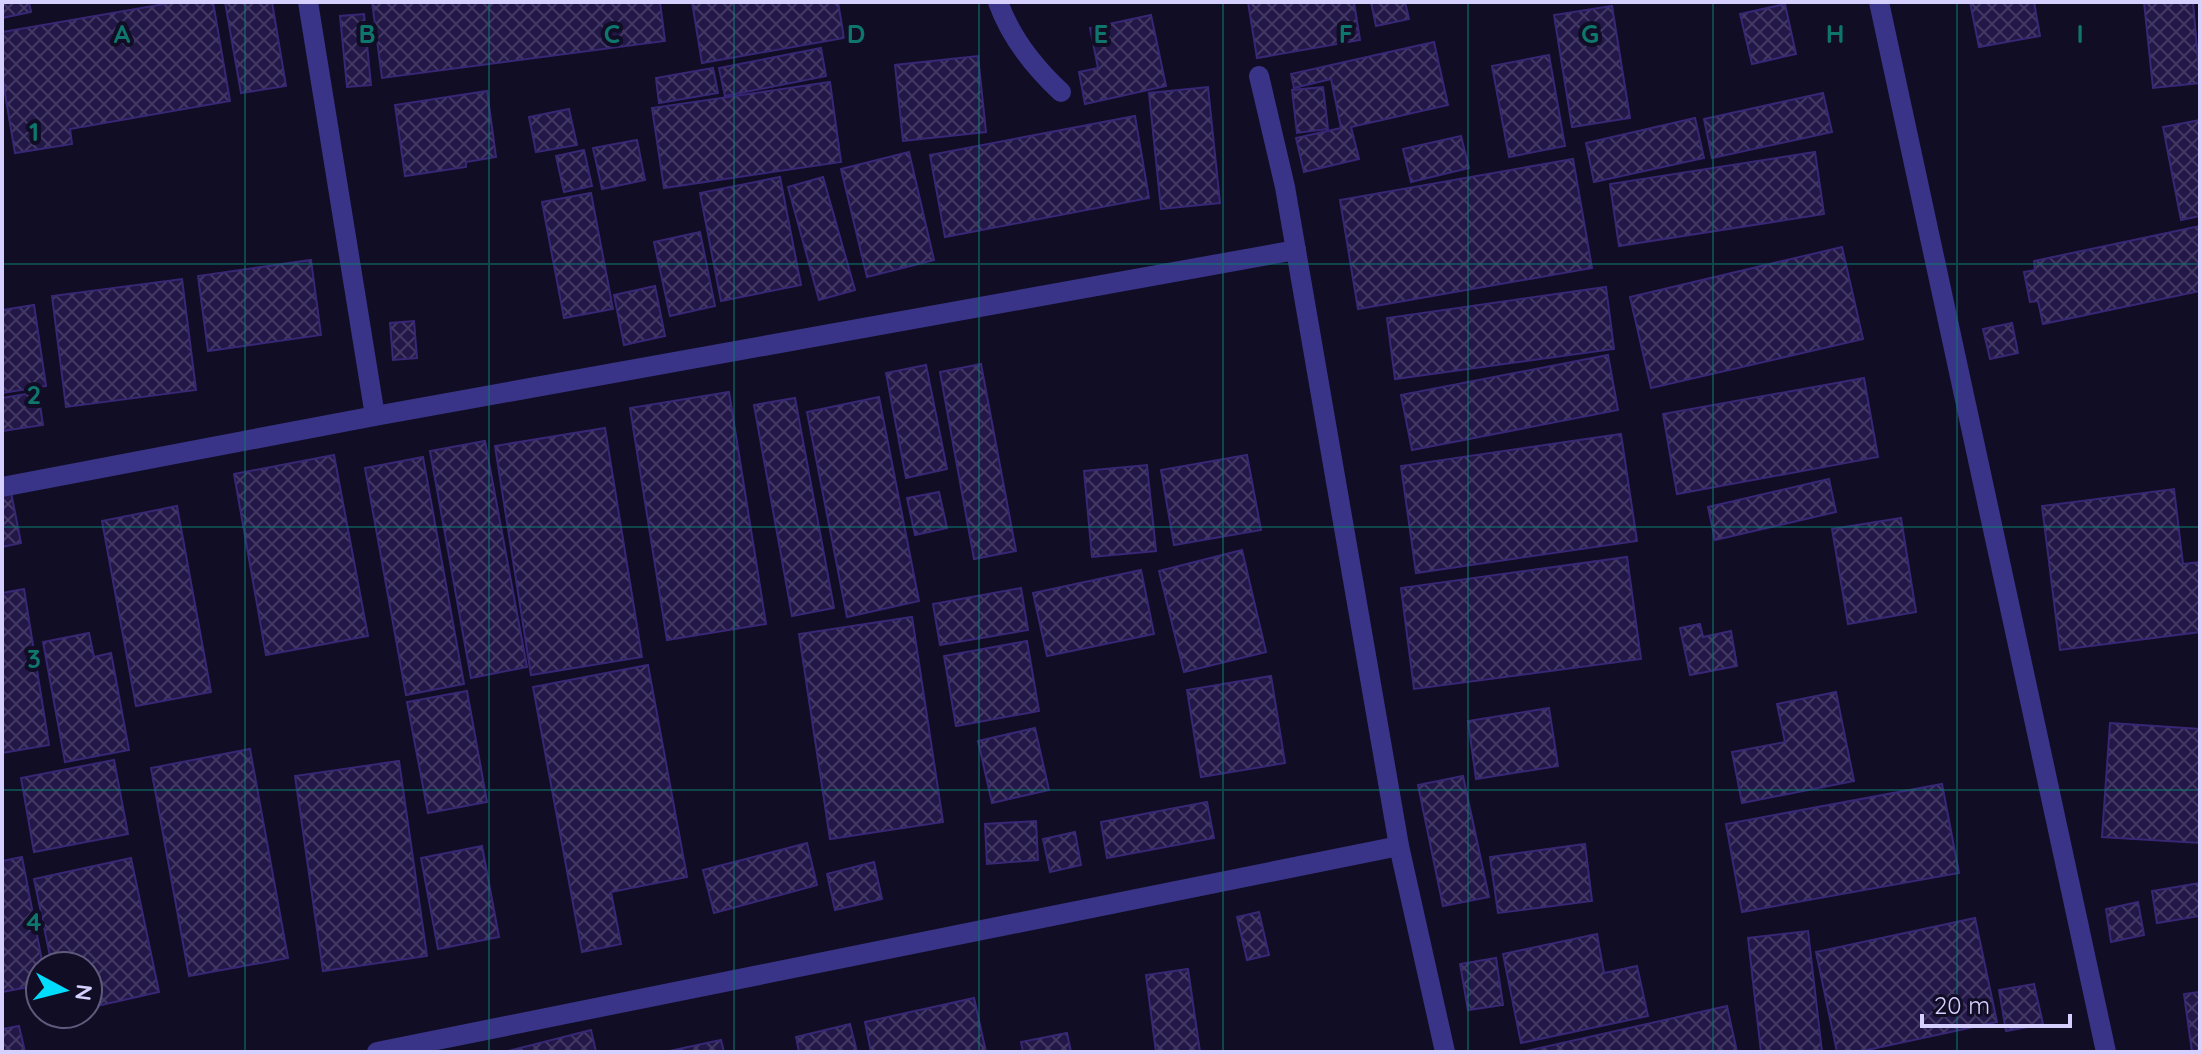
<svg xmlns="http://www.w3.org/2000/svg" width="2202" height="1054" font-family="Quicksand,sans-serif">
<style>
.building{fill:url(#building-cross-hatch);stroke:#382775;stroke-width:2}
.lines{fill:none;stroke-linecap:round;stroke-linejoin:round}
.minor{stroke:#393487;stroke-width:20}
.grid{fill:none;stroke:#0f766e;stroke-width:2;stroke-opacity:0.55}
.grid-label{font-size:26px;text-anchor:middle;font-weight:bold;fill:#0f766e;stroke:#110d25;stroke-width:8;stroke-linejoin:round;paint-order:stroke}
</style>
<defs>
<pattern id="building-cross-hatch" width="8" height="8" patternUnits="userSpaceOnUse" patternTransform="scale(2)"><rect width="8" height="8" fill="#221747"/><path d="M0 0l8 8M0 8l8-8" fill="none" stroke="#413863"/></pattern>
</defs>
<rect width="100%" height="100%" fill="#110d25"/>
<g class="building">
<path d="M2,2H29L31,12L2,18Z"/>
<path d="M176,2H213L230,101L70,129L72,144L15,153L2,76V32Z"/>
<path d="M225,2H272L286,86L241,93Z"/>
<path d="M372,2H660L665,41L382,78Z"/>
<path d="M692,2H838L844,38L702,63Z"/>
<path d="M1248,2H1354L1360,40L1257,58Z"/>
<path d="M1371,2H1405L1409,19L1376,26Z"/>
<path d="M1970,2H2034L2040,36L1979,47Z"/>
<path d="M2144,2H2193L2200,83L2153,88Z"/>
<path d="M1785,4L1796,54L1752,64L1740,14Z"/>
<path d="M1612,6L1630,118L1572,127L1554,15Z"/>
<path d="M364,14L371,85L347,87L340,16Z"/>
<path d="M1151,15L1166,86L1085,104L1079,72L1098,68L1090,28Z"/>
<path d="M1434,42L1448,105L1351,127L1359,159L1304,172L1296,138L1341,128L1331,79L1294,88L1291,74Z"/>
<path d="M821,48L826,76L725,96L719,68Z"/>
<path d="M1549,55L1565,146L1509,157L1492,66Z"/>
<path d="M978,56L986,132L903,141L895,65Z"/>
<path d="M713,68L718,93L659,103L656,78Z"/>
<path d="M830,82L841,162L664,188L652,108Z"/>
<path d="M1208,87L1220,203L1161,209L1149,93Z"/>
<path d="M1323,87L1328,129L1297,133L1292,90Z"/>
<path d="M487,91L496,157L466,162V167L405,176L395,105Z"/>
<path d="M1823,93L1832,132L1712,158L1704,119Z"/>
<path d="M569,109L577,145L536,152L529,117Z"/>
<path d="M1135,116L1149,198L945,237L930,155Z"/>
<path d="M1695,118L1704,158L1594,182L1586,143Z"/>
<path d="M2200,120V216L2181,220L2163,127Z"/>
<path d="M1461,136L1469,168L1411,182L1403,149Z"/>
<path d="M637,140L645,180L602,189L593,148Z"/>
<path d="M584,150L592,186L564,192L556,156Z"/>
<path d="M909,152L934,260L867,277L841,169Z"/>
<path d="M1815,152L1824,214L1619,246L1610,184Z"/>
<path d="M1573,159L1592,268L1358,309L1340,200Z"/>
<path d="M780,177L801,285L721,301L700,193Z"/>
<path d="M823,177L855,290L819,300L788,187Z"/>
<path d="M591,193L613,309L564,318L542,202Z"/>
<path d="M2200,226V291L2043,324L2038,301L2030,302L2024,272L2035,270L2034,261Z"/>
<path d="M700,232L715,306L670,316L654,242Z"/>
<path d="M1842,247L1863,339L1651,388L1630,297Z"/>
<path d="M311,260L321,335L208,351L198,276Z"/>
<path d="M182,279L196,390L66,407L52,296Z"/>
<path d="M655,286L665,336L624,345L614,295Z"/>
<path d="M1606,287L1614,349L1395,379L1387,318Z"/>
<path d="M34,305L46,386L2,393V310Z"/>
<path d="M414,321L417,358L393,360L390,323Z"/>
<path d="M2012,323L2018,353L1990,359L1983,329Z"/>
<path d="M1608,355L1618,410L1412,450L1401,395Z"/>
<path d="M981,364L1016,551L974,559L940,372Z"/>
<path d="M926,365L947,469L906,478L886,373Z"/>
<path d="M1864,378L1878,457L1677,494L1663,414Z"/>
<path d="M38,392L43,425L2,431V398Z"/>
<path d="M729,392L766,624L667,640L630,408Z"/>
<path d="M879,397L919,601L847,617L807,412Z"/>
<path d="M795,398L834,608L792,616L754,405Z"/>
<path d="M605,428L642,657L531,675L495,446Z"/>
<path d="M1621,434L1637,541L1416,573L1401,466Z"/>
<path d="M485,441L527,667L471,678L430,451Z"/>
<path d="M334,455L368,636L266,655L234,474Z"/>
<path d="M1247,455L1261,530L1174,545L1161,470Z"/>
<path d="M423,457L464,684L406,695L365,468Z"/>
<path d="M1147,465L1156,551L1092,557L1084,471Z"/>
<path d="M1829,479L1836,512L1715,540L1708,507Z"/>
<path d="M2174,489L2183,564L2200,562V632L2060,650L2042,506Z"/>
<path d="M11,492L21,543L2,547V494Z"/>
<path d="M939,492L947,528L915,535L907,498Z"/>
<path d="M177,506L211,692L136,706L102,521Z"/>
<path d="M1901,518L1916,612L1848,624L1832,529Z"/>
<path d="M1242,550L1266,652L1184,672L1159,571Z"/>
<path d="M1627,557L1641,659L1414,689L1401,588Z"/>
<path d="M1141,570L1154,634L1047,656L1033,593Z"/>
<path d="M1021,588L1028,630L940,645L933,604Z"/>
<path d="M24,589L49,745L2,753V593Z"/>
<path d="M912,617L943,822L830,839L799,634Z"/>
<path d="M1700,624L1703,637L1731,631L1737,666L1690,675L1680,628Z"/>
<path d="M89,633L94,657L111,653L129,750L65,762L43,642Z"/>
<path d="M1027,641L1039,711L956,726L944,656Z"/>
<path d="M648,665L687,877L611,892L621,944L582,952L533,687Z"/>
<path d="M1271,676L1285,763L1201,777L1187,690Z"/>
<path d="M467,691L487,802L428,813L407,702Z"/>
<path d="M1836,692L1854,781L1742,803L1732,752L1785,742L1777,704Z"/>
<path d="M1549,708L1558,766L1476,779L1468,721Z"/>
<path d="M2110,723L2200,729V843L2102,837Z"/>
<path d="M1035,728L1049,790L992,803L978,741Z"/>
<path d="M250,749L288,958L189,976L151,768Z"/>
<path d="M114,760L128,834L34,852L21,778Z"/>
<path d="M399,761L427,956L323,971L295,776Z"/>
<path d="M1463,776L1489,897L1443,906L1418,785Z"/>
<path d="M1942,784L1959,873L1742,912L1726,824Z"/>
<path d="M1207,802L1214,838L1107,858L1101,822Z"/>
<path d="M1036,821L1038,860L987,864L985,824Z"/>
<path d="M1075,832L1081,865L1050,872L1043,839Z"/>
<path d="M807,843L817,885L714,913L703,870Z"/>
<path d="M1585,844L1592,901L1498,913L1490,857Z"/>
<path d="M482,846L499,937L438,949L421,858Z"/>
<path d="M22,857L43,966H40V985L2,992V861Z"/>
<path d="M131,858L159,992L88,1008V966H52L34,879Z"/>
<path d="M874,862L882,899L835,910L827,874Z"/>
<path d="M2200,883V916L2157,923L2152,891Z"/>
<path d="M2138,902L2144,935L2111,942L2106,909Z"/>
<path d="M1259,912L1269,955L1247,960L1237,917Z"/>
<path d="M1975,918L1997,1022L1858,1052H1837L1816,952Z"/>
<path d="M1808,931L1822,1052H1761L1748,938Z"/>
<path d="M1597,934L1604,973L1637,966L1648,1016L1521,1043L1503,954Z"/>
<path d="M1496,958L1503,1005L1468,1010L1460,964Z"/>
<path d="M1188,969L1200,1052H1156L1146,975Z"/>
<path d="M2034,984L2043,1024L2006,1031L1999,990Z"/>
<path d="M2200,992V1052H2192L2184,994Z"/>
<path d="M974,998L986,1052H871L865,1022Z"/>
<path d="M1727,1006L1737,1052H1522Z"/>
<path d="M850,1024L857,1052H799L796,1037Z"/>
<path d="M19,1026L25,1052H3L2,1029Z"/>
<path d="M591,1030L596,1052H504Z"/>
<path d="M1067,1033L1071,1052H1023L1021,1042Z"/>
<path d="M721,1040L724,1052H670L669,1051Z"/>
</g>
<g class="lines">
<g class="minor">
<path d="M308,2L375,416"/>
<path d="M998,2C1011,38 1033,66 1061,92"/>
<path d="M1879,2L2106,1052"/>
<path d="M1259,76L1285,187L1399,846L1445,1052"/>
<path d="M2,487L375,416L1296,250"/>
<path d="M377,1052L1399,846"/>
</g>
</g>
<path class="grid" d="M245,2V1052M489,2V1052M734,2V1052M979,2V1052M1223,2V1052M1468,2V1052M1713,2V1052M1957,2V1052M2,264H2200M2,527H2200M2,790H2200"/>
<g class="grid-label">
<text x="122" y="43">A</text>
<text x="367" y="43">B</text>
<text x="612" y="43">C</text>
<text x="856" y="43">D</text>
<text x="1101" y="43">E</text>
<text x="1346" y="43">F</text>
<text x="1590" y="43">G</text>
<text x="1835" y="43">H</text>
<text x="2080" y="43">I</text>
<text x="34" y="141">1</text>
<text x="34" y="404">2</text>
<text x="34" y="668">3</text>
<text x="34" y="931">4</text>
</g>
<rect width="2202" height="1054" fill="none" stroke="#d6d0ff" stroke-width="8"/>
<g transform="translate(64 990) rotate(97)"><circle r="38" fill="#110d25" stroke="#605b7c" stroke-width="2"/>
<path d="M0-6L14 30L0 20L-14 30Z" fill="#00dcfb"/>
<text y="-12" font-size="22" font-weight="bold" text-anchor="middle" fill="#d6d0ff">N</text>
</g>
<path d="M1922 1014v12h148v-12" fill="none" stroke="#d6d0ff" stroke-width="4"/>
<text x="1934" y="1014" font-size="24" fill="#d6d0ff" stroke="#110d25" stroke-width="6" paint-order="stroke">20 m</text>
</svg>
